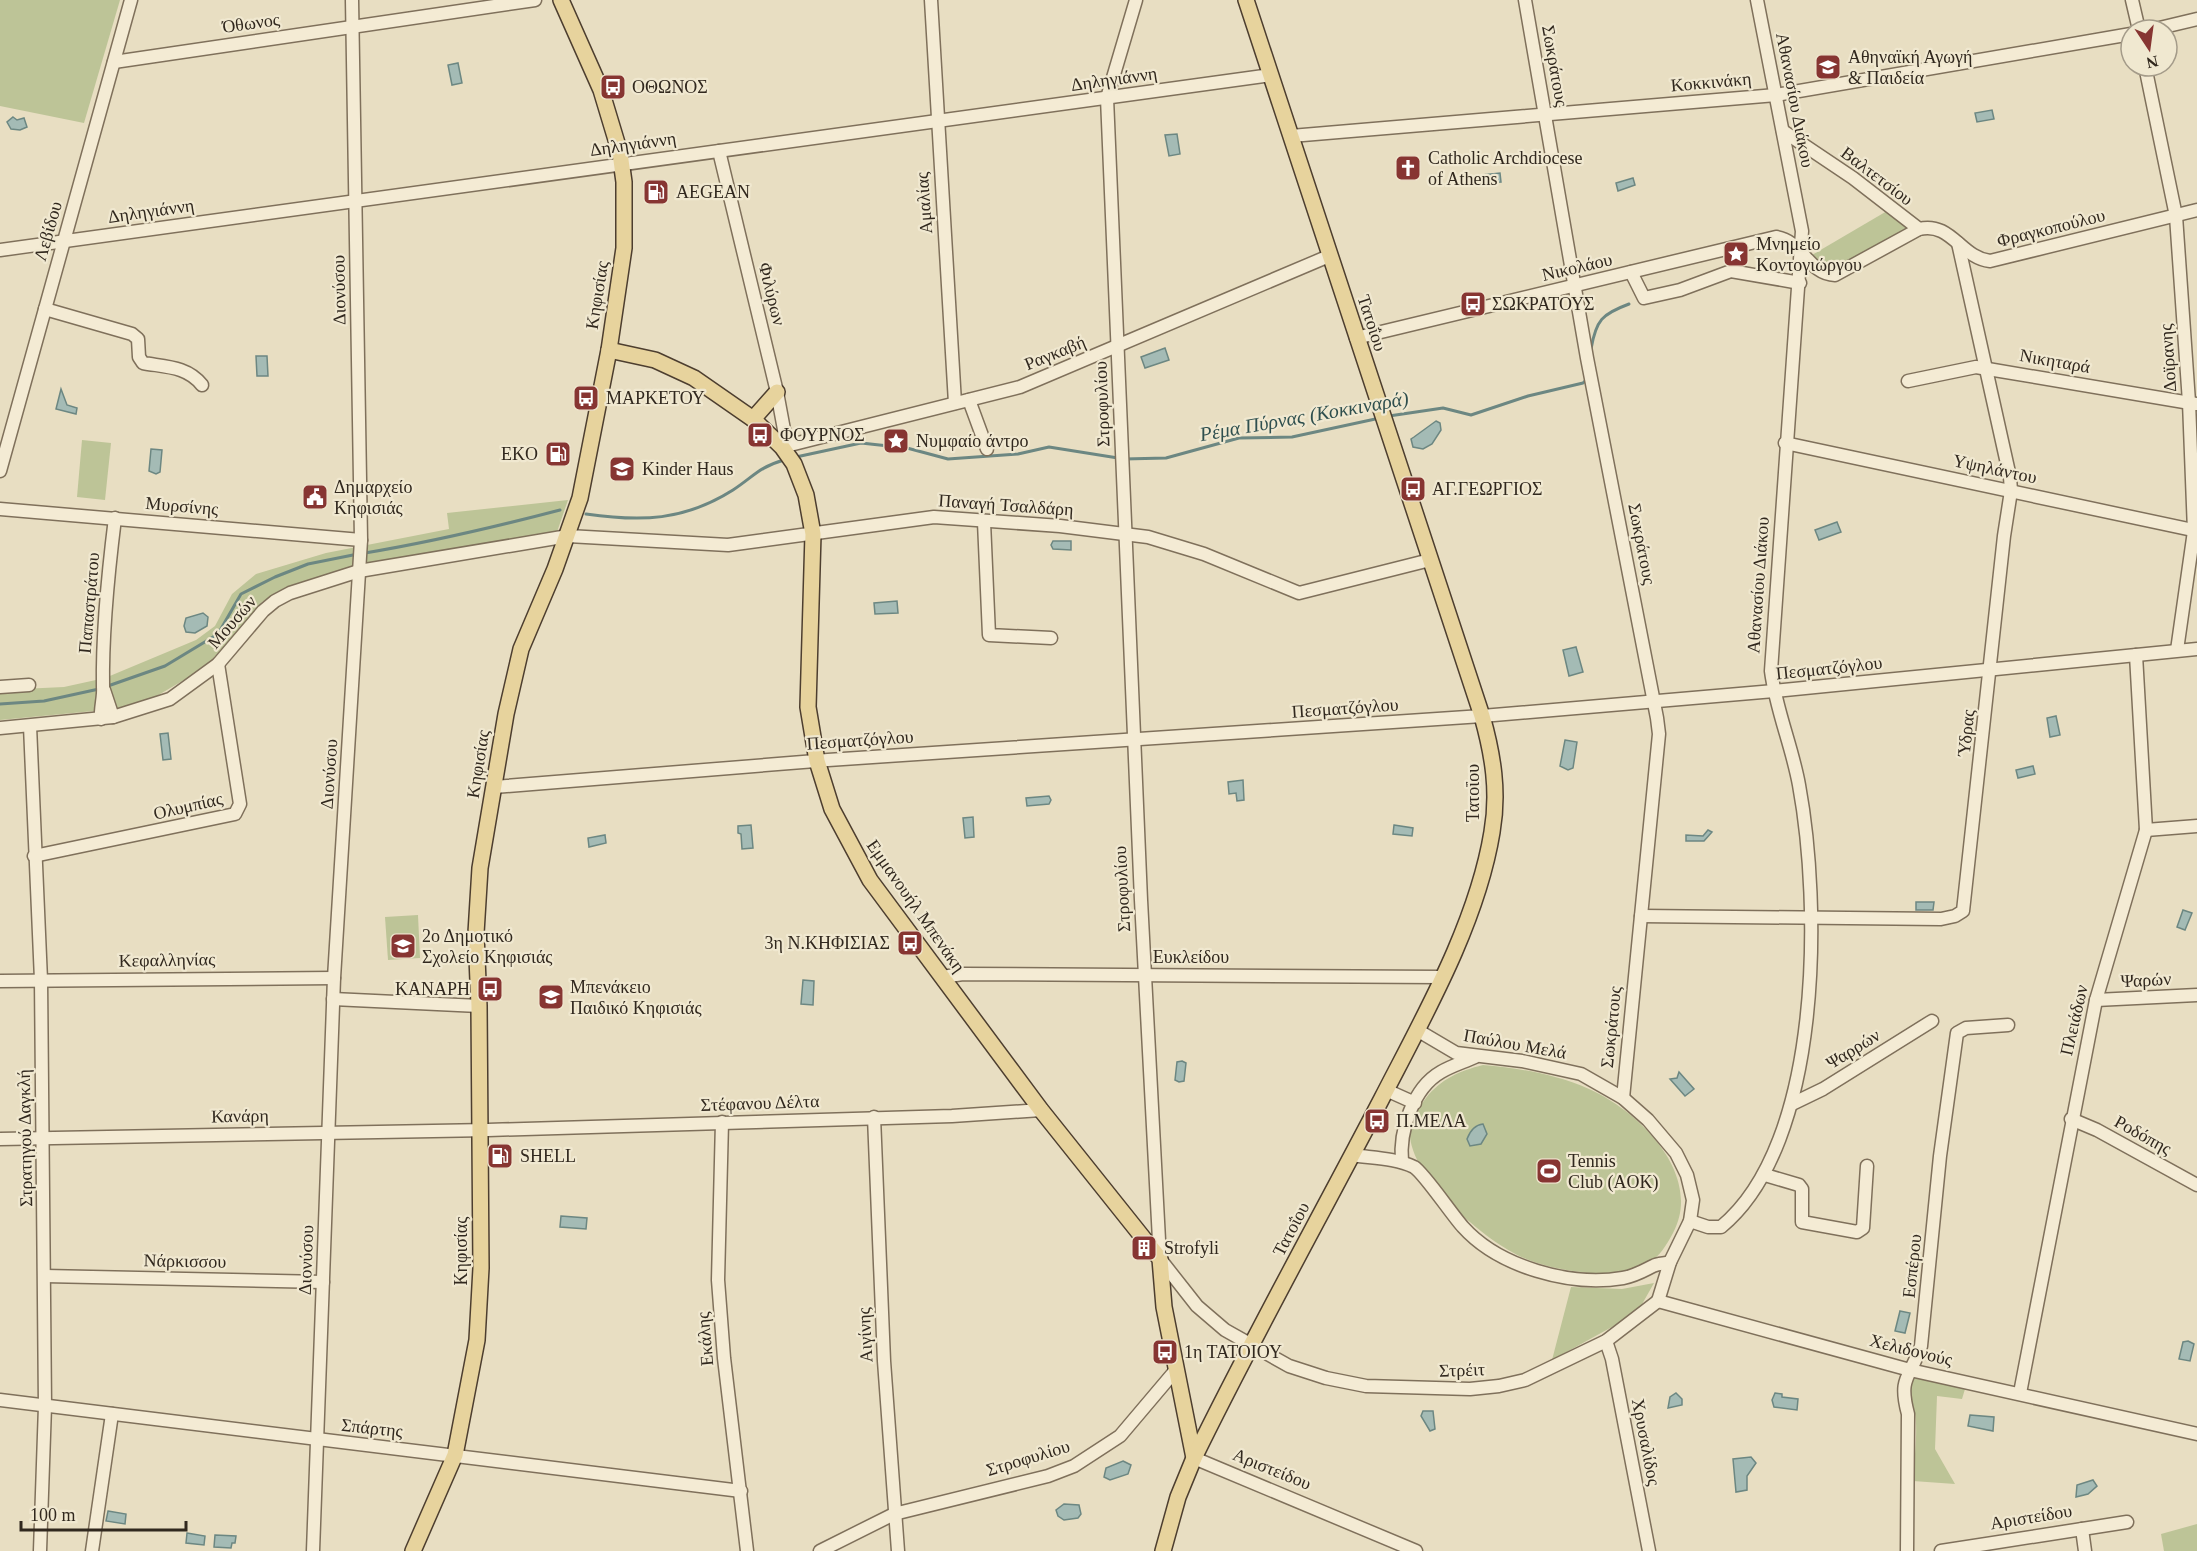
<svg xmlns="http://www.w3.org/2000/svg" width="2197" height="1551" font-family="'Times New Roman',serif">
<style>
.green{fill:#bdc497}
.water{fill:#a4bbb5;stroke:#6c8782;stroke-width:1.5}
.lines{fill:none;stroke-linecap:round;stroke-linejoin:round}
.stream{stroke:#6c8782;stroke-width:3}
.minor-casing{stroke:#7f705b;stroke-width:15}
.major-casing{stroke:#4d3e2f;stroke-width:18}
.minor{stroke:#f4ebd4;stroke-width:12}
.major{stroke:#e7d39d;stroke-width:15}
.labels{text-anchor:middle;stroke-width:4.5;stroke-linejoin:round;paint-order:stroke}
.street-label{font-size:18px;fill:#31281e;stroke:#f0e8d0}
.poi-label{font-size:18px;fill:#31281e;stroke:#f0e8d0;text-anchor:start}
.water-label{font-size:20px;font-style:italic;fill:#2f4f4e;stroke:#f0e8d0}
</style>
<rect width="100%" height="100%" fill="#e8dec2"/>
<g class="green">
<path d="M0,0H120L84,123L0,106Z"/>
<path d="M1887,211L1908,228L1838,269C1826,270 1818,264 1812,255Z"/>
<path d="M82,440L111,443L105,500L77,497Z"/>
<path d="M568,500L557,532L354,567L292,585L262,602L206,667L155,697L125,708L0,720V690L64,687L105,678L196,640L215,626L232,594L256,574L326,553L449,529L447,513Z"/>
<path d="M418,915L420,958L388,960L385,917Z"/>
<path d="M1483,1065C1519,1068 1555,1074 1589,1089C1639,1111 1704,1175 1673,1233C1658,1261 1649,1267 1617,1272C1589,1276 1550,1269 1524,1258C1486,1242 1407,1175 1410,1131C1411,1119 1419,1107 1426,1098C1441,1079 1459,1071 1483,1065Z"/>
<path d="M1654,1283L1641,1306L1630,1317L1552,1360L1571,1287L1622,1289Z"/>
<path d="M1913,1377L1965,1389L1962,1399L1937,1396L1935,1449L1955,1484L1913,1481C1914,1461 1919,1427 1914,1409C1911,1396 1905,1389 1913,1377Z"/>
<path d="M2197,1524V1551H2164L2161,1534Z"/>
</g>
<g class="water">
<path d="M458,63L462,83L452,85L448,65Z"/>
<path d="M1992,110L1994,119L1977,122L1975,113Z"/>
<path d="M13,117L17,120L24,118L27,127L20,130L11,129L7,122Z"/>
<path d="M1177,134L1180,154L1169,156L1165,135Z"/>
<path d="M1500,173L1501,182L1483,183L1482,175Z"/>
<path d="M1633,178L1635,185L1618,191L1616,183Z"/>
<path d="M1165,348L1169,360L1145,368L1141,357Z"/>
<path d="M267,356L268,376H257L256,356Z"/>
<path d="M61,389L67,405L77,408L76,414L56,409Z"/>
<path d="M1436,421L1440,423L1441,430L1432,444L1423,449L1413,447L1411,439L1414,437Z"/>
<path d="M151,449L162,450L160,472L156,474L149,471Z"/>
<path d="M1837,522L1841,532L1819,540L1815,530Z"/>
<path d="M1053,541H1071V550L1053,549L1051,545Z"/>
<path d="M897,601L898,613L875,614L874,603Z"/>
<path d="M203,613L208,617L207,626L195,633L186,632L184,626L186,618Z"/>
<path d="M1576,647L1583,672L1569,676L1563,650Z"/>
<path d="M2056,716L2060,735L2050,737L2047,718Z"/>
<path d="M168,733L171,759L163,760L160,734Z"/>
<path d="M1565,740L1577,742L1573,768L1568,770L1560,766Z"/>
<path d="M2033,766L2035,774L2018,778L2016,770Z"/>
<path d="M1243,780L1244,800L1237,801L1236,793L1229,794L1228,782Z"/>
<path d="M1049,796L1051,800L1049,804L1027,806L1026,798Z"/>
<path d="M973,817L974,837L965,838L963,818Z"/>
<path d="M751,825L753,848L742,849L741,834L738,833V826Z"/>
<path d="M1394,825L1413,828L1412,836L1393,834Z"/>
<path d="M1708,830L1712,832L1704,841H1686V835L1703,836Z"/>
<path d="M605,835L606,843L589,847L588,838Z"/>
<path d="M1916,902H1934L1933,910H1916Z"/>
<path d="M2183,910L2192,913L2185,930L2177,927Z"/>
<path d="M803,980L814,981L813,1005L801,1004Z"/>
<path d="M1182,1061L1186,1063L1184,1081L1179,1082L1175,1080L1177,1062Z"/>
<path d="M1679,1072L1694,1089L1685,1096L1670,1079L1677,1078Z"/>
<path d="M1483,1124L1487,1134L1481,1144L1470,1146L1467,1139C1470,1131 1474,1125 1483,1124Z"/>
<path d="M561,1216L587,1218L586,1229L560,1227Z"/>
<path d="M1900,1311L1910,1313L1905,1333L1895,1331Z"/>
<path d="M2188,1341L2194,1344L2190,1361L2179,1359L2183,1342Z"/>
<path d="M1676,1393L1682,1399V1405L1668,1408L1670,1397Z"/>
<path d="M1775,1393L1782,1394V1397L1798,1399L1797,1410L1774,1407L1772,1400Z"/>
<path d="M1423,1411H1433L1435,1429L1430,1431L1421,1416Z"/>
<path d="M1970,1415L1994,1417L1993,1431L1968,1426Z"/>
<path d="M1751,1457L1756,1463L1747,1476V1490L1736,1492L1733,1459Z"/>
<path d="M1123,1461L1131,1465L1128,1474L1110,1480L1104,1477L1106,1468Z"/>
<path d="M2093,1480L2097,1486L2088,1494L2076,1497L2077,1485Z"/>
<path d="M1064,1504L1079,1505L1081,1514L1078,1518L1064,1520L1058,1516L1056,1510Z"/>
<path d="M108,1511L126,1514L125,1524L106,1521Z"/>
<path d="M187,1533L205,1536L204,1545L186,1543Z"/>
<path d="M215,1535L236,1536L235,1543H232L231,1548L214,1547Z"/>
</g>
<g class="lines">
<g class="stream">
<path d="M1591,349C1596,320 1602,314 1629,304"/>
<path d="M1389,416L1443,408L1471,415L1528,396L1583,383L1587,379"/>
<path d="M796,457L861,443L907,448L948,459L1018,454L1049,447L1118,458"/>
<path d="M1124,459L1166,458L1239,438L1292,437L1380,418"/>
<path d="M586,514C641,522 684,521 733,490C753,477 759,467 784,460"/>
<path d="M365,553C431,542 495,527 560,510"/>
<path d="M105,687L165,666L218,634L241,594L275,577L308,564L358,554"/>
<path d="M0,704L44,701L99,689"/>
</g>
<g class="minor-casing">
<g id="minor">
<path d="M931,0L955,403"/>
<path d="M1136,0L1107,98L1141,900L1160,1259L1197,1306L1225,1330L1289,1366L1326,1378L1366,1386L1470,1389L1499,1386L1525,1380L1606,1341L1658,1301"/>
<path d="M1525,0L1587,358L1657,718L1659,734L1623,1098"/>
<path d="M2132,0L2139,30"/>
<path d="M2151,30L2197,19"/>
<path d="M114,62L535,0"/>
<path d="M2145,66L2176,216L2189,402L2194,531L2177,650"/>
<path d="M1783,131L1853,178L1919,229"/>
<path d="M1291,136L1776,95L2131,34"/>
<path d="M719,151L777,392L785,435L782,447L1020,387L1329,256"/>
<path d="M0,250L1271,75"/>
<path d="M1631,272L1644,298L1680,290L1731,271L1800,283"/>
<path d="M45,309L132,334L138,339L139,357L143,363C165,367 187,366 202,385"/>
<path d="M1356,338L1776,237C1803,241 1808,274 1835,275L1919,229C1951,221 1961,258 1990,261L2197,210"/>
<path d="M1908,381L1976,367L2196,404"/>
<path d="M969,400L987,449"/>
<path d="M1785,443L2197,531"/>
<path d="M0,471L131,0"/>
<path d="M0,509L361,540"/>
<path d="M984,522L989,635L1051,638"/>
<path d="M0,687L29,685"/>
<path d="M104,690L113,717"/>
<path d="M101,719C100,708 104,697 103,687C102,631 108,574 115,518"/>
<path d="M30,726L41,980L45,1406L40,1551"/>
<path d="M0,728L113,717L170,699L218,664L263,611L275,601L290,593L359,571L568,536L728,545L934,517L1060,526L1148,537L1204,554L1299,593L1430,560"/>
<path d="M494,787L828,760L1482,716L1774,691L2197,649"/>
<path d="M2146,830L2197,826"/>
<path d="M34,856L235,814L240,804L218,664"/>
<path d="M1641,916L1941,919L1955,916L1963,911L2004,536L2011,491L2010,477L1958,243"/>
<path d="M942,977L963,974L1441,977"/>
<path d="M0,981L334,978"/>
<path d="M333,999L479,1006"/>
<path d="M2096,1000L2197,995"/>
<path d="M1417,1030L1456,1053L1522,1061L1581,1074L1623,1098L1648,1120L1676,1153L1687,1175L1693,1200L1690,1221L1670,1262L1658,1301"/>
<path d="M1386,1090L1415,1103"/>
<path d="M1792,1104L1823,1089L1932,1021"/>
<path d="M874,1117L884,1361L898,1551"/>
<path d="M2071,1119L2097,1130L2197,1185"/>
<path d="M722,1122L718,1280L724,1358L747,1551"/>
<path d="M0,1139L488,1130L952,1116L1041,1110"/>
<path d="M1352,1155C1372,1158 1396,1158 1414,1167C1424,1173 1452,1215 1463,1227C1499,1267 1571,1287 1623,1278C1635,1276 1643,1271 1653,1266C1659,1263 1665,1264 1670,1262"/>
<path d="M1402,1162C1399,1131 1413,1088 1441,1072C1451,1066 1464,1062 1475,1057"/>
<path d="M1765,1175L1799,1185L1802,1189V1222L1857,1232L1863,1228L1867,1166"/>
<path d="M1690,1221L1708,1227H1721C1823,1143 1821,904 1799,785C1792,746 1776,710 1771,671L1802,231L1757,0"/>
<path d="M45,1276L323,1282"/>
<path d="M1658,1301L1910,1370L2197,1434"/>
<path d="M1606,1341L1612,1359L1649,1551"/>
<path d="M2020,1393L2096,1000L2146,830L2136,655"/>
<path d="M0,1400L741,1491"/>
<path d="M1194,1458L1416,1551"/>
<path d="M2082,1529L2085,1551"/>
<path d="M92,1551L112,1414"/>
<path d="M313,1551L334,978L361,540L352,0"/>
<path d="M820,1551L894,1514L1048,1476L1074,1466L1120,1436L1175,1371"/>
<path d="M1907,1551L1908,1414C1898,1377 1910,1378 1921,1346L1940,1156L1957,1033L1966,1028L2008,1025"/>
<path d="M1941,1551L2127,1522"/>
</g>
</g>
<g class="major-casing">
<g id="major">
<path d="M609,350L655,360L694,378L753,419L782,447L794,464L806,495L813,534L808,707L817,761L832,809L870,880L1041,1110L1160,1259L1164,1307L1194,1458"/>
<path d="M753,419L777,392"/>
<path d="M413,1551L455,1455L477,1340L481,1268L479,1006L476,933L480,868L506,714L521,649L555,569L580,498L609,350L624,248V182L620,153L601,90L561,0"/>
<path d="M1163,1551L1178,1497L1194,1458C1253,1337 1319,1219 1381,1100C1423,1018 1477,924 1492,832C1499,792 1493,755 1482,716L1246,0"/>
</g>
</g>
<use href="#minor" class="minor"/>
<use href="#major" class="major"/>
</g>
<defs>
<g id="school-square" transform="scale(1.35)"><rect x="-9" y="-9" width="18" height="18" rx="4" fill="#873532" stroke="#f0e8d0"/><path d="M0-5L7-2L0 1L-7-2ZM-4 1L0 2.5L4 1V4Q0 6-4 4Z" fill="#fff"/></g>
<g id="bus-square" transform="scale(1.35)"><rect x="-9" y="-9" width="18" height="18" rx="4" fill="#873532" stroke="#f0e8d0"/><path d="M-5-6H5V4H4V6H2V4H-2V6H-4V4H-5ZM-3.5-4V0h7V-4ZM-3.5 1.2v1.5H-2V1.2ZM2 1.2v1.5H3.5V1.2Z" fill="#fff"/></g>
<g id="church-square" transform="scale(1.35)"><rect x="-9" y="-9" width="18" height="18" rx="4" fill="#873532" stroke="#f0e8d0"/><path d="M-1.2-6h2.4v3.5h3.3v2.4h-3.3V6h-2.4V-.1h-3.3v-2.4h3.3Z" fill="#fff"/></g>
<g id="fuel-square" transform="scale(1.35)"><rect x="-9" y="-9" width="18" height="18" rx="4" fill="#873532" stroke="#f0e8d0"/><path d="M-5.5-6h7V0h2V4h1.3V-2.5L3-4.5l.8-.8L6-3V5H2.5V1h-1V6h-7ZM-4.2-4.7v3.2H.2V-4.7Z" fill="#fff"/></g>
<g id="sight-square" transform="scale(1.35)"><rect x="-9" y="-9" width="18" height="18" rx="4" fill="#873532" stroke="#f0e8d0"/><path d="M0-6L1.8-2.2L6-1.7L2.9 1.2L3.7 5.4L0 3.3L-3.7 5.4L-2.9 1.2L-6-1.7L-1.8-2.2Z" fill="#fff"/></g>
<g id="civic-square" transform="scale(1.35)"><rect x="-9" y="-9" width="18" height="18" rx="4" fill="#873532" stroke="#f0e8d0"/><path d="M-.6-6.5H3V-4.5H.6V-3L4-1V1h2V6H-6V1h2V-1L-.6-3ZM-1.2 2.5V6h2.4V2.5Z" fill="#fff"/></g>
<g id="stadium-square" transform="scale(1.35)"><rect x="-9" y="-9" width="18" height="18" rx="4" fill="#873532" stroke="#f0e8d0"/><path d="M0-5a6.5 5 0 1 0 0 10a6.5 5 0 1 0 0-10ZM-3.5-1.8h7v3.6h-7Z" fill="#fff"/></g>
<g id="building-square" transform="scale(1.35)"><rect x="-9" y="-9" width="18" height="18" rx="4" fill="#873532" stroke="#f0e8d0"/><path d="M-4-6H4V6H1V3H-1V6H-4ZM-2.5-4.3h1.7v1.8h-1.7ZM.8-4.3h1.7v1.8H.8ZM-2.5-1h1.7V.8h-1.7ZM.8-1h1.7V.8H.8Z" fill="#fff"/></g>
</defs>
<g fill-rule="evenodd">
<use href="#school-square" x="1828" y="67"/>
<use href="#bus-square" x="613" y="87"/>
<use href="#church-square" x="1408" y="168"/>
<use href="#fuel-square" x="656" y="192"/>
<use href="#sight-square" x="1736" y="254"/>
<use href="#bus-square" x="1473" y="304"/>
<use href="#bus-square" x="586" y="398"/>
<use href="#bus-square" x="760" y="435"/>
<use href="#sight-square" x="896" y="441"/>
<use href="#fuel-square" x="558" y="454"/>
<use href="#school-square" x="622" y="469"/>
<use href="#bus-square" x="1413" y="489"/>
<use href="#civic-square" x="315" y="497"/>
<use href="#bus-square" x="910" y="943"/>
<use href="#school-square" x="403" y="946"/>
<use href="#bus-square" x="490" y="989"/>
<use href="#school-square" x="551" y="997"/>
<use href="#bus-square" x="1377" y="1121"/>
<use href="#fuel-square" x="500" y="1156"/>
<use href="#stadium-square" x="1549" y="1171"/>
<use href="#building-square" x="1144" y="1248"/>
<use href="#bus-square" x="1165" y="1352"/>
</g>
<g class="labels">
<g class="street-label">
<text transform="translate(251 23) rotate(-8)" y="6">Όθωνος</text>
<text transform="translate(1555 66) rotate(80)" y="6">Σωκράτους</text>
<text transform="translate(1114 79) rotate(-8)" y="6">Δηληγιάννη</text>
<text transform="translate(1711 82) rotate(-5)" y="6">Κοκκινάκη</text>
<text transform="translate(1795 100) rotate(79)" y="6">Αθανασίου Διάκου</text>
<text transform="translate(633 144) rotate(-8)" y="6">Δηληγιάννη</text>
<text transform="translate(1877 176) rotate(37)" y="6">Βαλτετσίου</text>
<text transform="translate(924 203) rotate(-94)" y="6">Αμαλίας</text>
<text transform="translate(151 211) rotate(-8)" y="6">Δηληγιάννη</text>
<text transform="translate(2051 228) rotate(-14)" y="6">Φραγκοπούλου</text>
<text transform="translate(48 231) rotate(-74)" y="6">Λεβίδου</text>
<text transform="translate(1577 267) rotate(-13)" y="6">Νικολάου</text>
<text transform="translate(339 290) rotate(-91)" y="6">Διονύσου</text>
<text transform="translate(772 294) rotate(76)" y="6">Φιλύρων</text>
<text transform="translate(597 295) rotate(-81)" y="6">Κηφισίας</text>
<text transform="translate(1372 323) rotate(72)" y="6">Τατοΐου</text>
<text transform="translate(1055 353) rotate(-22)" y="6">Ραγκαβή</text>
<text transform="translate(2168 358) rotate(-94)" y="6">Δοϊρανης</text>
<text transform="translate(2055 361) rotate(10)" y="6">Νικηταρά</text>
<text transform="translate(1102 404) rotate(-92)" y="6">Στροφυλίου</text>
<text transform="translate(1995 469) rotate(12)" y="6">Υψηλάντου</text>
<text transform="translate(1006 505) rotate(4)" y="6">Παναγή Τσαλδάρη</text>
<text transform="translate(182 506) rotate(5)" y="6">Μυρσίνης</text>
<text transform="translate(1642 544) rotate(79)" y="6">Σωκράτους</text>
<text transform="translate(1758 585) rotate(-86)" y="6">Αθανασίου Διάκου</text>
<text transform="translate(89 603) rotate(-85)" y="6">Παπαστράτου</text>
<text transform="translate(232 622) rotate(-49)" y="6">Μουσών</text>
<text transform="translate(1829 668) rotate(-6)" y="6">Πεσματζόγλου</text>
<text transform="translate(1345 708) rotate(-4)" y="6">Πεσματζόγλου</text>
<text transform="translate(1966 733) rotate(-84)" y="6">Ύδρας</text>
<text transform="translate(860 740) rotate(-4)" y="6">Πεσματζόγλου</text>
<text transform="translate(478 764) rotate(-81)" y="6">Κηφισίας</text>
<text transform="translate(329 774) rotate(-86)" y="6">Διονύσου</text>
<text transform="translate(1473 793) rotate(-90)" y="6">Τατοΐου</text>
<text transform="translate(188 806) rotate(-13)" y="6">Ολυμπίας</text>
<text transform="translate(1122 889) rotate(-93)" y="6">Στροφυλίου</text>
<text transform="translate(916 906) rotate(55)" y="6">Εμμανουήλ Μπενάκη</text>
<text x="1191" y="963">Ευκλείδου</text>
<text transform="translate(167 960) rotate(-1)" y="6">Κεφαλληνίας</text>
<text transform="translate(2146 980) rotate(-3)" y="6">Ψαρών</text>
<text transform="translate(2074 1020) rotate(-77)" y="6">Πλειάδων</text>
<text transform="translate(1611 1027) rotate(-84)" y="6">Σωκράτους</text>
<text transform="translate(1515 1044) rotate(10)" y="6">Παύλου Μελά</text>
<text transform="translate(1853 1049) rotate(-32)" y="6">Ψαρρών</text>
<text transform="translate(760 1103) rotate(-2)" y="6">Στέφανου Δέλτα</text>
<text transform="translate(240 1116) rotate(-1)" y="6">Κανάρη</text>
<text transform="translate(2143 1135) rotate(29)" y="6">Ροδόπης</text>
<text transform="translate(25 1138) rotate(-91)" y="6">Στρατηγού Δαγκλή</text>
<text transform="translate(1291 1229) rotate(-62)" y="6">Τατοΐου</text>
<text transform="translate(461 1251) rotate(-90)" y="6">Κηφισίας</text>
<text transform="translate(306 1260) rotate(-88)" y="6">Διονύσου</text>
<text transform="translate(185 1261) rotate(1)" y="6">Νάρκισσου</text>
<text transform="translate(1912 1266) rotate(-84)" y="6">Εσπέρου</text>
<text transform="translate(865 1335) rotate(-93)" y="6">Αιγίνης</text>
<text transform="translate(705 1339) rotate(-95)" y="6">Εκάλης</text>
<text transform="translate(1911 1350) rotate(14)" y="6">Χελιδονούς</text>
<text transform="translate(1462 1370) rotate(-2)" y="6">Στρέιτ</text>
<text transform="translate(372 1428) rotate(6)" y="6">Σπάρτης</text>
<text transform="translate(1646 1442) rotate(79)" y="6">Χρυσαλίδος</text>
<text transform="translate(1028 1458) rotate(-17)" y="6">Στροφυλίου</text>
<text transform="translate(1272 1469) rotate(22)" y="6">Αριστείδου</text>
<text transform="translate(2031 1517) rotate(-9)" y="6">Αριστείδου</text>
</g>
<g class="poi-label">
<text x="1848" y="63">Αθηναϊκή Αγωγή<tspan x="1848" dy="21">&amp; Παιδεία</tspan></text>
<text x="632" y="93">ΟΘΩΝΟΣ</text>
<text x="1428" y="164">Catholic Archdiocese<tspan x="1428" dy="21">of Athens</tspan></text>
<text x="676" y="198">AEGEAN</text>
<text x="1756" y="250">Μνημείο<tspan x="1756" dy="21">Κοντογιώργου</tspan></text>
<text x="1492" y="310">ΣΩΚΡΑΤΟΥΣ</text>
<text x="606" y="404">ΜΑΡΚΕΤΟΥ</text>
<text x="780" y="441">ΦΟΥΡΝΟΣ</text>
<text x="916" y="447">Νυμφαίο άντρο</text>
<text x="538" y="460" text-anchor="end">EKO</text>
<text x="642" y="475">Kinder Haus</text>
<text x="334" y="493">Δημαρχείο<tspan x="334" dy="21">Κηφισιάς</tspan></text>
<text x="1432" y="495">ΑΓ.ΓΕΩΡΓΙΟΣ</text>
<text x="422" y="942">2ο Δημοτικό<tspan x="422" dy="21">Σχολείο Κηφισιάς</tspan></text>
<text x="890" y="949" text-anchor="end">3η Ν.ΚΗΦΙΣΙΑΣ</text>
<text x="570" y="993">Μπενάκειο<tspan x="570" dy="21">Παιδικό Κηφισιάς</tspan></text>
<text x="470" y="995" text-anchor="end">ΚΑΝΑΡΗ</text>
<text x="1396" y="1127">Π.ΜΕΛΑ</text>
<text x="520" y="1162">SHELL</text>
<text x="1568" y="1167">Tennis<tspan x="1568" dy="21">Club (AOK)</tspan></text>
<text x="1164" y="1254">Strofyli</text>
<text x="1184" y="1358">1η ΤΑΤΟΙΟΥ</text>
</g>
<g class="water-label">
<text transform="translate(1304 416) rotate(-10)" y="7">Ρέμα Πύρνας (Κοκκιναρά)</text>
</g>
</g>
<g transform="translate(2149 48) rotate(167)"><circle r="28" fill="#f0e8d0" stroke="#a49b89" stroke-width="1.5"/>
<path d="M0-4.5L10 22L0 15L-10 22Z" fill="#873532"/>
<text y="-9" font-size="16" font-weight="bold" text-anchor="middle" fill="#31281e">N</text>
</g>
<path d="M21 1521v9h165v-9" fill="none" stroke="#31281e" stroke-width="3"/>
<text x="30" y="1521" font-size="18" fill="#31281e" stroke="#f0e8d0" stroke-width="4.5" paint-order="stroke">100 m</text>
</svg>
